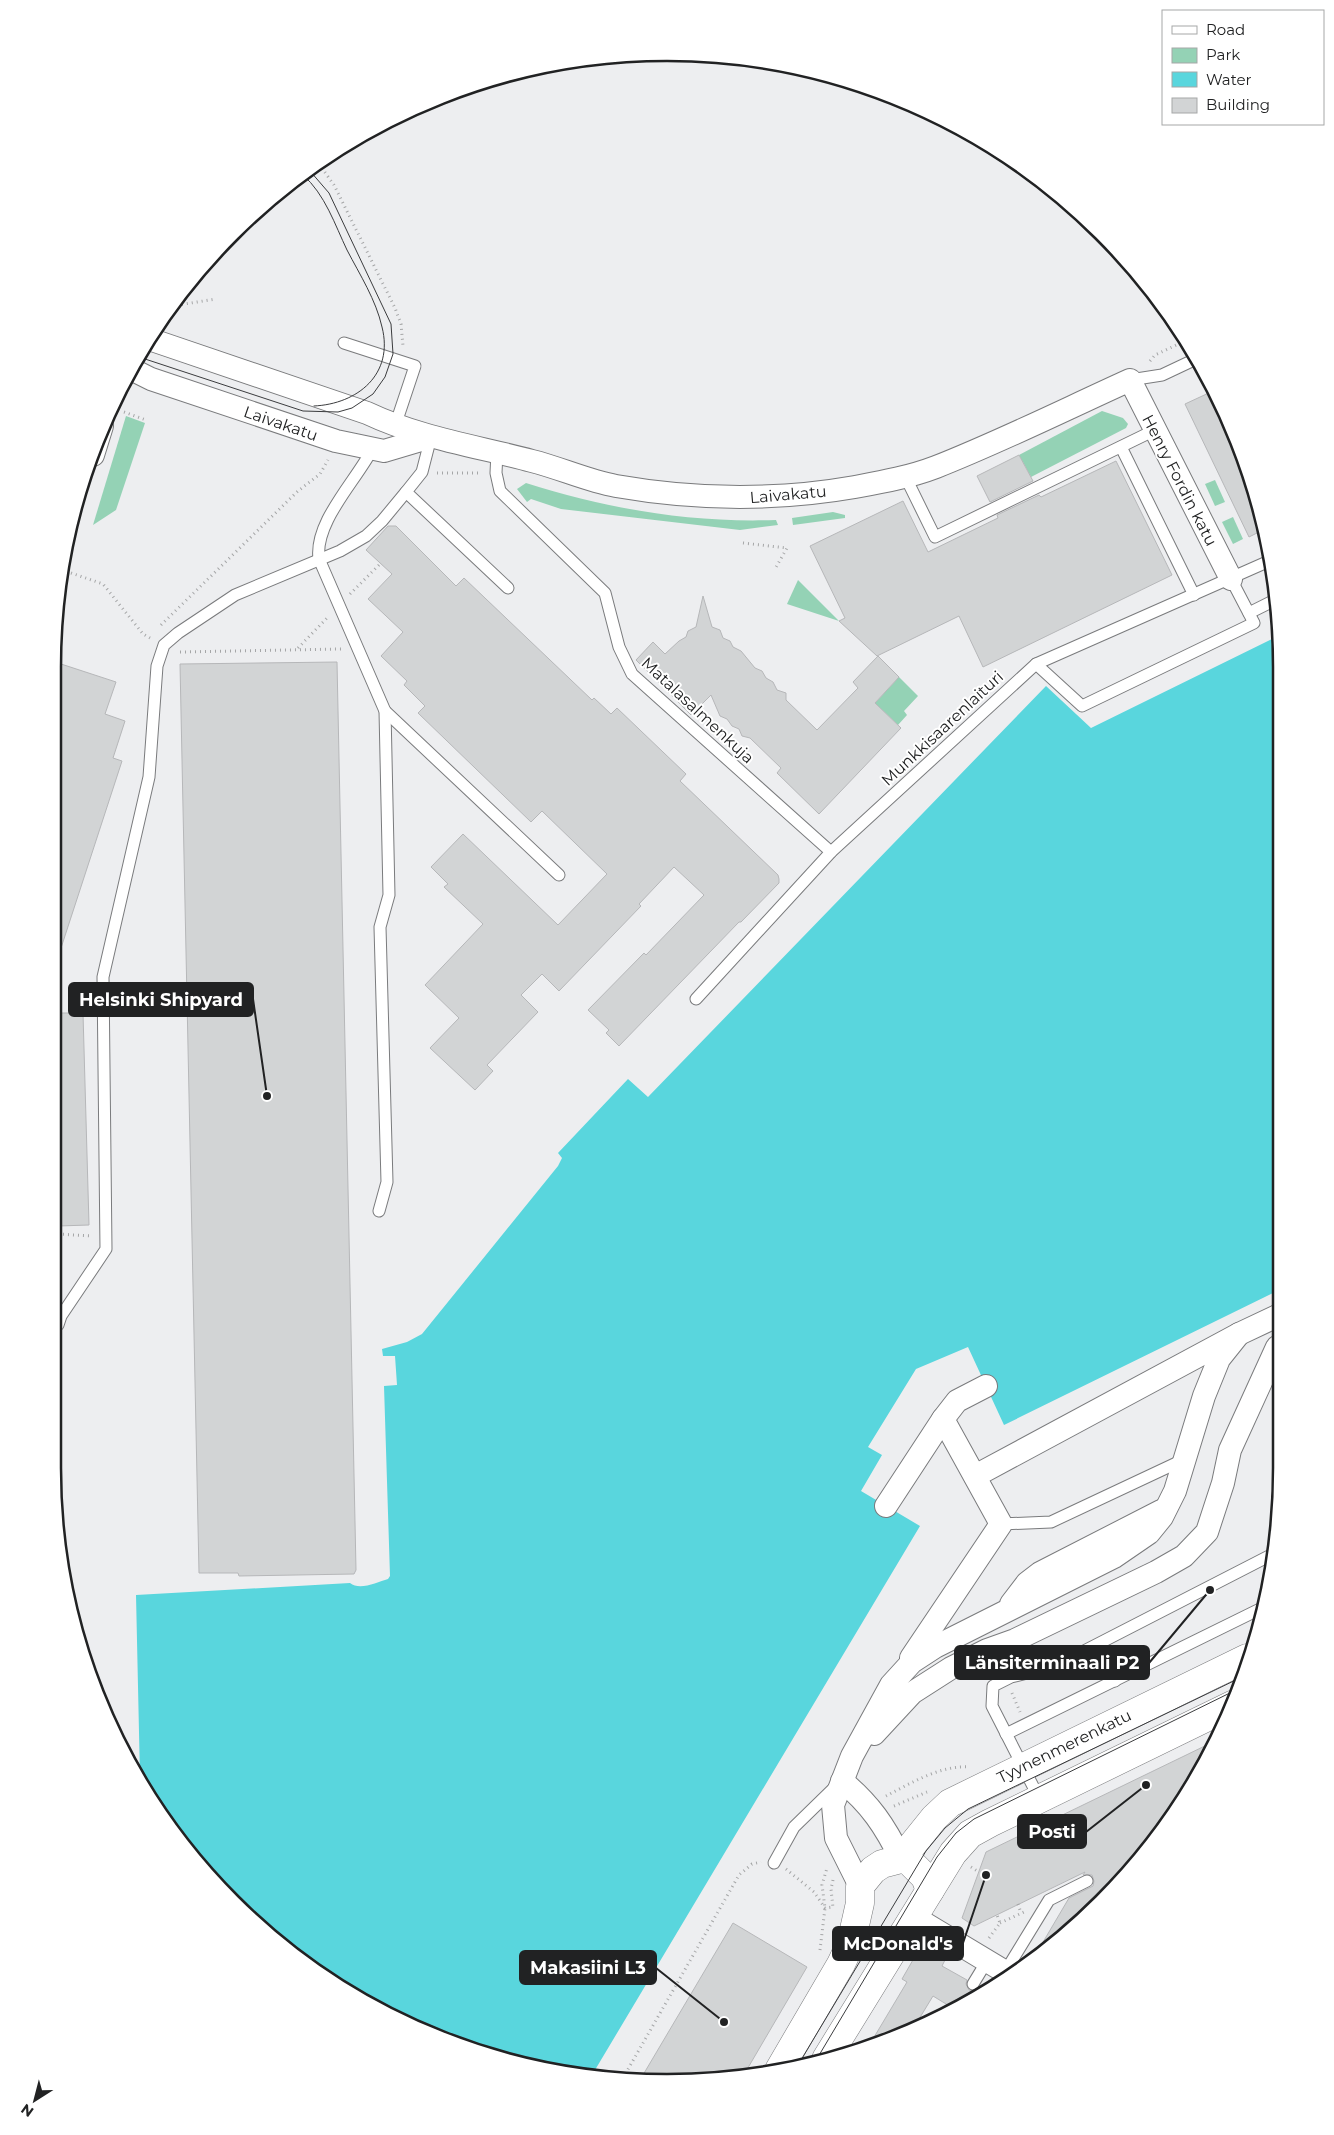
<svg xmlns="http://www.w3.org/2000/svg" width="1334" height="2135" font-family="Montserrat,sans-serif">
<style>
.green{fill:#94d2b5}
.water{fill:#59d6dd}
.building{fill:#d2d4d5;stroke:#b6b7b9}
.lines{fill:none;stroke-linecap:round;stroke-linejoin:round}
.service-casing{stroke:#7a7b7d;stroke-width:13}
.minor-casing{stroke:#7a7b7d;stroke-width:24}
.secondary-casing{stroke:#7a7b7d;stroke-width:29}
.path{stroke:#a5a6a7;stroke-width:3;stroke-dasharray:1 4;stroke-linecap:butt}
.service{stroke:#fff;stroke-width:11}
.minor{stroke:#fff;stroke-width:22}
.secondary{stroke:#fff;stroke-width:28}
.tram{stroke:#3b3c3e;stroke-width:1}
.labels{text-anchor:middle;stroke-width:4;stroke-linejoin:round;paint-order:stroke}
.street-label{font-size:16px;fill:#212223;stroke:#fff}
.rim{fill:none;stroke:#212223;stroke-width:2.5}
.leader{fill:none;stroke:#212223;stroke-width:2}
.callout-dot{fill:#212223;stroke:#fff;stroke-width:2}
.callout{fill:#212223;stroke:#212223;stroke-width:2}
.callout-label{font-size:18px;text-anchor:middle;font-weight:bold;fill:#fff}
</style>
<rect width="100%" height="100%" fill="#edeef0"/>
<g class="green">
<path d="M1102,411L1123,418L1128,424L1126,428L1031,477L1019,455Z"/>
<path d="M126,416L145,423L116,510L93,525Z"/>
<path d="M1215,480L1225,502L1215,506L1205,484Z"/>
<path d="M526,483C609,509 689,523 776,520L778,525L740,530L561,509L531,499L527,502L517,489Z"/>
<path d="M833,512L845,515V518L793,525L792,518Z"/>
<path d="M1233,517L1243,539L1233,544L1222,522Z"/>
<path d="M798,580L839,621L787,604Z"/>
<path d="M899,677L918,696L904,711L907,715L898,725L875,703Z"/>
</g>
<path class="water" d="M1280,635L1277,1291L1004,1425L968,1347L916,1369L868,1447L882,1455L861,1491L920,1526L592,2075L547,2071L470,2050L395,2019L293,1956L179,1842L140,1778L136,1595L350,1583C360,1591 377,1582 388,1579L390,1576L384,1386L397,1385L395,1356H383L382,1349L407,1342L422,1334L558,1166L562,1158L558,1153L628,1079L648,1097L1046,686L1091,728Z"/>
<g class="building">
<path d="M1213,391L1249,470L1261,531L1249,537L1185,404Z"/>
<path d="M1019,455L1033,481L990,502L977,476Z"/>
<path d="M1116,461L1172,575L983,667L959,616L877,656L839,621L845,618L810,546L903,501L928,552L998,518L997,515L1039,495L1041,497Z"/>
<path d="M388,526H396L456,586L464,578L592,700L594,698L611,714L617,708L686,774L680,781L778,875L779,879V883L741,922H739L619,1046L606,1033L609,1030L588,1010L644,953L646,955L704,895L674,867L639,904L641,906L559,991L542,974L521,995L538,1012L487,1065L493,1071L475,1090L430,1048L459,1018L425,985L483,924L444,887L448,884L431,867L463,834L558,925L607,874L542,811L531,822L418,713L425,706L404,685L407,681L381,656L403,632L368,599L392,574L366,550Z"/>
<path d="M703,596L712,627L720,630L723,638L730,641L733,647L741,651L755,668L762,671L766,678L773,682L777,690L786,693V700L817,730L858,688L853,682L878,656L899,677L875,703L901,728L819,814L777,773L781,768L750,738L742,736L739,729L732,726L727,719L720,716L711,695L691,715L636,660L653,642L665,654L679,641L686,637L688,631L696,627Z"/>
<path d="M337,662L356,1570L354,1574L239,1576L238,1573H199L180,664Z"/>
<path d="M58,663L116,682L105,714L125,721L113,758L122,761L61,948L58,947Z"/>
<path d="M58,1013H83L89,1225L58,1226Z"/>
<path d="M1211,1743L1155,1842L1101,1903L1037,1955L1036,1954L1069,1898L1093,1886L1094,1881L1092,1875H1083L1085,1872L974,1926L962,1918L986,1852Z"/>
<path d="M733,1923L807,1967L742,2078L667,2082L640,2080Z"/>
<path d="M921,1946L945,1960L942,1966L967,1980L966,1984L969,1990L973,1991L979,1988L984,1991L951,2007L933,1996L916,2024L867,2049L907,1982L902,1979Z"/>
</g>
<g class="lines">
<g class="service-casing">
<g id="service">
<path d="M344,343L415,366L395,426"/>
<path d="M1130,380L1162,375L1198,358"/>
<path d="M431,437L422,472L406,492L508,588"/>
<path d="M1121,447L1194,595"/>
<path d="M373,448C356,481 314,522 319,559L385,711L389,895L380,927L387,1182L379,1211"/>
<path d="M497,452L496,473L500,491L605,593L619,647L632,674L831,852"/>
<path d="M905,476L935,537L1155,430"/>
<path d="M1249,613L1275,600"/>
<path d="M1036,664L1082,706L1254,623L1231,579"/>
<path d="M385,711L559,875"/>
<path d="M696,999L831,852L1036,664L1267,562"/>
<path d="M58,1325L61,1316L106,1249L103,977L149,777L157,666L164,645L178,633L235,595L340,551L366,536L382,521L406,492"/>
<path d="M1001,1524L1051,1522L1183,1460"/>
<path d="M1097,1645L1115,1681"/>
<path d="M1006,1734L1260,1609"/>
<path d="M1039,1798L992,1706L993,1686L1011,1677L1055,1666L1275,1553"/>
<path d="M774,1863L794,1827L833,1789"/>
<path d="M1005,1972L1049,1900L1087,1881"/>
<path d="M973,1984L987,1961"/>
</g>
</g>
<g class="minor-casing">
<g id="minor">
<path d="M152,340L367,413C420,438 476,446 532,461C560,468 588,481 616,486C696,500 775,501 855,487C882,482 910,477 936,467C1002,441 1066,409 1130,380L1231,579"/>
<path d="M135,371L151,379L336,441L384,451L431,437"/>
<path d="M93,455L102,426"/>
<path d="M975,1476L1239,1334L1277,1316"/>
<path d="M886,1506L943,1419"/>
<path d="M1011,1604L1027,1583L1040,1573L1161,1511"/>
<path d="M911,1658L1001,1524L943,1419L957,1401L986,1386"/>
<path d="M874,1734L912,1693L951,1668L987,1650L1015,1640L1156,1572L1184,1556L1207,1532L1223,1483L1230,1450L1277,1347"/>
<path d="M842,1781C870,1804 885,1826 901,1859"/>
<path d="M860,1886L836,1838L833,1805L852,1756L891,1685L912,1662L935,1647L1114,1557L1149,1533L1162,1517L1175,1491L1204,1396L1219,1359L1239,1334"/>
<path d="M914,1917L1012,1976"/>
</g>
</g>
<g class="secondary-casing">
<g id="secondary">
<path d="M901,1859L934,1818L950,1803L1247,1658"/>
<path d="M826,2059L953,1853L970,1834L990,1823L1234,1704"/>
<path d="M779,2070L841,1964L851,1943L860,1903V1886L873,1870L882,1864L901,1859L909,1861L925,1877L930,1890"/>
</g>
</g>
<g class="path">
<path d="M319,164L334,185L395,308L401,324L403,346"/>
<path d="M276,204L277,194"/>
<path d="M172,306L216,299"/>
<path d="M1150,361L1155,355L1185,341"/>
<path d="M124,412L146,420"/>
<path d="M437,473H481"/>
<path d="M743,543L787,548L775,569"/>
<path d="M71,573L103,584L143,634L150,638"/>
<path d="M350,594L379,565"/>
<path d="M161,625L298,491L320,474L328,460"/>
<path d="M298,648L328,617"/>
<path d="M180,652L341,649"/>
<path d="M58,1234L92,1236"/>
<path d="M1012,1693L1020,1712"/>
<path d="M886,1796C911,1783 941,1765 969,1767"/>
<path d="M894,1806L927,1792"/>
<path d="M971,1867L979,1872"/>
<path d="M786,1869L814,1892L825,1908L833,1907"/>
<path d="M833,1880L831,1889L833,1908"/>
<path d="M1018,1904L1021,1913"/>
<path d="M1000,1923L1024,1912"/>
<path d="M989,1938L1000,1923L997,1915"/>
<path d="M820,1950L825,1908L822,1885L827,1868"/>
<path d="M623,2078L739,1875L752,1864L761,1862"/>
</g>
<use href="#service" class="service"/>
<use href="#minor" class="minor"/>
<use href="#secondary" class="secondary"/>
<g class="tram">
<path d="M303,175C325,194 335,225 347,250C360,275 376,300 382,327C394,374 358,404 314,406"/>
<path d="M142,358L303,411L338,412L352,408L373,394L385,377L393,354L391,324L329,193L310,171"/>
<path d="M815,2062L937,1857L956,1833L974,1819L1238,1689"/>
<path d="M798,2065L926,1851L945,1828L968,1809L1242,1677"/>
</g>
</g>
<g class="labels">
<g class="street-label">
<text transform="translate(281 423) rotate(19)" y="6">Laivakatu</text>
<text transform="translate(1180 480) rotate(63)" y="6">Henry Fordin katu</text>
<text transform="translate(788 494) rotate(-5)" y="6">Laivakatu</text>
<text transform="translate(698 710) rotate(43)" y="6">Matalasalmenkuja</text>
<text transform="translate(942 728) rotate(-43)" y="6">Munkkisaarenlaituri</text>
<text transform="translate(1064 1746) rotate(-26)" y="6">Tyynenmerenkatu</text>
</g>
</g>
<path d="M0 0H1334V2135H0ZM667 61H667A606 606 0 0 1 1273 667V1468A606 606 0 0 1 667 2074H667A606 606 0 0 1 61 1468V667A606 606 0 0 1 667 61Z" fill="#fff" fill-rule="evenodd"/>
<path class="rim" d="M667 61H667A606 606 0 0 1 1273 667V1468A606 606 0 0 1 667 2074H667A606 606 0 0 1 61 1468V667A606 606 0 0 1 667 61Z"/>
<path class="leader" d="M267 1096L253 999M1210 1590L1149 1663M1146 1785L1086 1832M986 1875L963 1943M724 2022L656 1968"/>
<g class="callout-dot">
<circle cx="267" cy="1096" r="5"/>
<circle cx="1210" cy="1590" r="5"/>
<circle cx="1146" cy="1785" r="5"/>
<circle cx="986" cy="1875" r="5"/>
<circle cx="724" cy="2022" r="5"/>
</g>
<g class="callout">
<rect x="69" y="983" width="184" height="33" rx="5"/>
<rect x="955" y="1646" width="194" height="33" rx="5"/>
<rect x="1018" y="1815" width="68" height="33" rx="5"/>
<rect x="833" y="1927" width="130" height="33" rx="5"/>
<rect x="520" y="1951" width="136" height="33" rx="5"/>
</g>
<g class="callout-label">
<text x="161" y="1006">Helsinki Shipyard</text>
<text x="1052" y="1669">Länsiterminaali P2</text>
<text x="1052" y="1838">Posti</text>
<text x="898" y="1950">McDonald's</text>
<text x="588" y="1974">Makasiini L3</text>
</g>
<rect x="1162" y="10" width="162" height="115" fill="#ffffff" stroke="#a6a7a7"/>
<rect x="1172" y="26" width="25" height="8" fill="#ffffff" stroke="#a6a7a7"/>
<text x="1206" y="35" font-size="15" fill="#212223">Road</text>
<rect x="1172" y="48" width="25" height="15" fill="#94d2b5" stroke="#a6a7a7"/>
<text x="1206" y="60" font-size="15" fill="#212223">Park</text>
<rect x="1172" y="72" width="25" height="15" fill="#59d6dd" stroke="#a6a7a7"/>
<text x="1206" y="85" font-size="15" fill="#212223">Water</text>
<rect x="1172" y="98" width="25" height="15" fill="#d2d4d5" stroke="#a6a7a7"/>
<text x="1206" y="110" font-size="15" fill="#212223">Building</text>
<g transform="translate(35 2100) rotate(216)" stroke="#ffffff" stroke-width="4" paint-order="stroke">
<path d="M0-4L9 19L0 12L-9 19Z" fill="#212223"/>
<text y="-8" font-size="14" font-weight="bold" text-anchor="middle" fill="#212223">N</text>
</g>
</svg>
